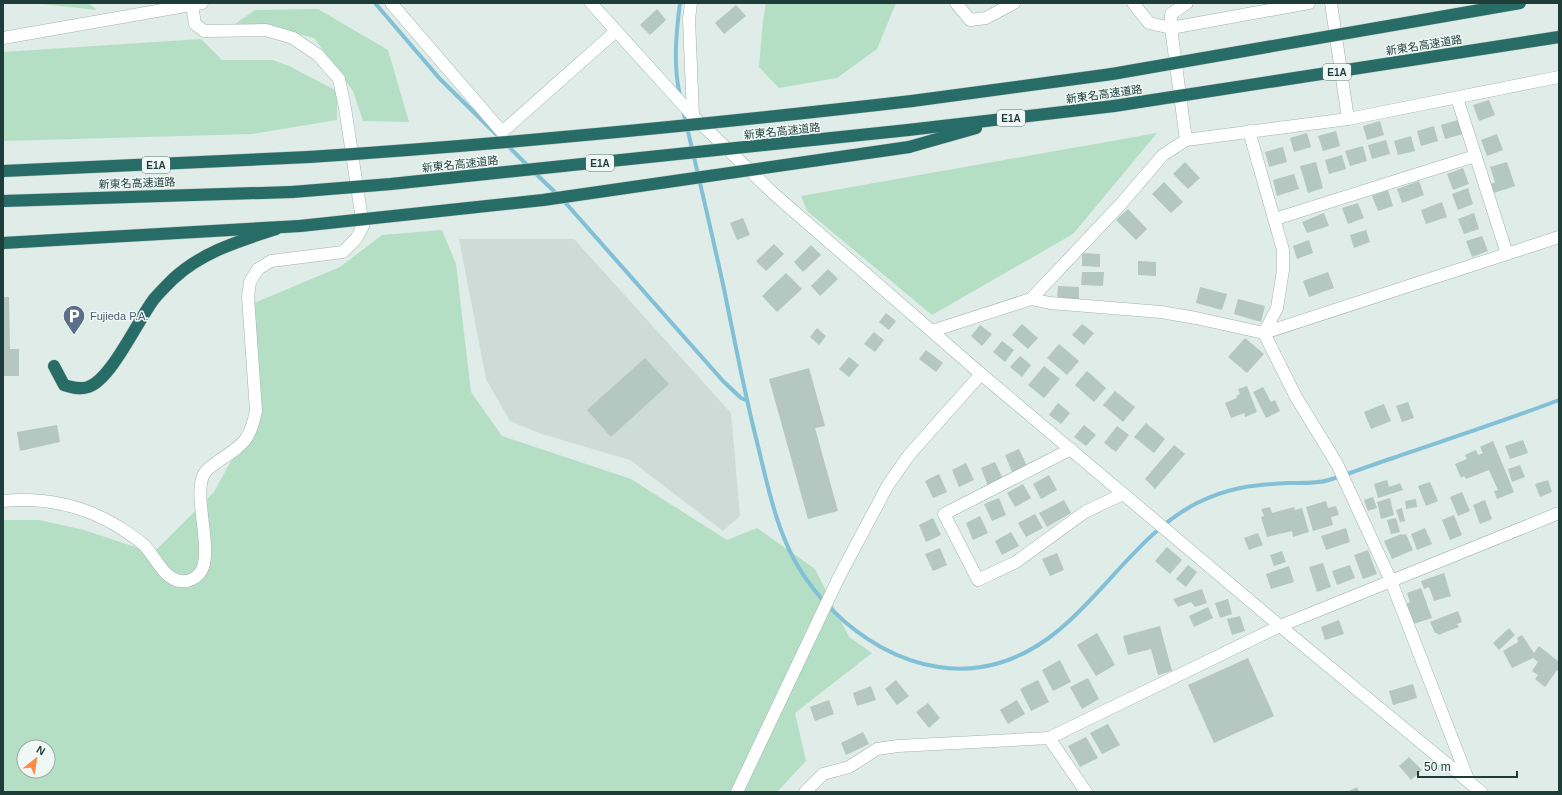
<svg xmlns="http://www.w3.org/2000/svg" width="1562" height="795" font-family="Arial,'Noto Sans JP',sans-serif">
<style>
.built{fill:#cddcd7}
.green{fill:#b5dfc5;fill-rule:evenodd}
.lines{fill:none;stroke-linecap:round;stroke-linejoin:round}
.stream{stroke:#81c0d7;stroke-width:4}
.building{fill:#b4c7c1}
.street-casing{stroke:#a1b4af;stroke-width:13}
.secondary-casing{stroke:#9cb9b2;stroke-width:13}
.highway-casing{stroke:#c0c9c7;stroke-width:13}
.street{stroke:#fff;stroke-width:12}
.secondary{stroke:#fff;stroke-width:12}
.highway{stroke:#276c66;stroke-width:12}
.highway-bridge-casing{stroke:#c0c9c7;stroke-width:13;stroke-linecap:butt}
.highway-bridge{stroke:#276c66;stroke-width:12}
.labels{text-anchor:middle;stroke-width:3;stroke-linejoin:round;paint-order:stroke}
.shield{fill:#eff8f5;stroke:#5d7571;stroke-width:1}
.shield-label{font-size:10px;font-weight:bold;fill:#1e3d38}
.street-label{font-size:11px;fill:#1e3d38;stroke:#eff8f5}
.service-label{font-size:11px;fill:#4e5e75;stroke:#eff8f5;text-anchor:start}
</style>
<rect width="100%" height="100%" fill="#dfece7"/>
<path class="built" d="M459,239H574L731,413L740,516L723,531L630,460L542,434L510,421L486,379Z"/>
<g class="green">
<path d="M34,3H88L97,10Z"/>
<path d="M766,3H896L877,49L837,78L779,88L759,67L763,20Z"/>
<path d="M318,9L388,50L409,122L363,121L353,91L314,38L260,24H235L255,10Z"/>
<path d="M201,39L222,60H273L289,66L337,91V120L253,134L3,141V52Z"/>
<path d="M1157,133L1073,234L932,315L807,211L801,196Z"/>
<path d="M442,230L456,264L471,392L502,436L631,479L727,540L757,528L815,569L849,637L872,653L795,713L806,761L777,792H3V520H39L84,530L153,553L214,492L261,406L254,303L340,267L382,235ZM24,747H48V771H24Z"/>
</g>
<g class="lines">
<g class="stream">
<path d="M375,3L440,79L502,140"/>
<path d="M680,3C676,34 673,65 680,96"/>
<path d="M683,110C697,170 711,229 724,289C734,337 743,386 755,434C766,477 774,524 796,563C835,631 918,687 999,663C1083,639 1121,542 1197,503C1230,487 1252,485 1288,483C1301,483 1316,484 1329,480C1350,474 1371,465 1393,458C1448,439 1504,421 1559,400"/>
<path d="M507,145L529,167"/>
<path d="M534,172L558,195"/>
<path d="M563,200L723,381L741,398L746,400"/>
</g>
</g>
<g class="building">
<path d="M736,5L746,16L724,34L715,23Z"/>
<path d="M657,9L666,20L650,35L640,25Z"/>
<path d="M1489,100L1495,115L1479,121L1473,105Z"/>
<path d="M1458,120L1463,134L1445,139L1441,125Z"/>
<path d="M1380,121L1384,135L1367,140L1363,126Z"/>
<path d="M1434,126L1438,141L1421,146L1417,131Z"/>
<path d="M1336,131L1340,146L1323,151L1318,136Z"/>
<path d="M1307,133L1311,147L1294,152L1290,138Z"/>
<path d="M1497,134L1503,150L1487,156L1481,140Z"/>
<path d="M1411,136L1415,151L1398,155L1394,141Z"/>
<path d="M1386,140L1390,154L1372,159L1368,145Z"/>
<path d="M1363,146L1367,161L1350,166L1345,151Z"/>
<path d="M1283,147L1287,162L1269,167L1265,152Z"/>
<path d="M1342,155L1346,169L1329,174L1325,160Z"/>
<path d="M1185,162L1200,178L1188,189L1173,174Z"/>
<path d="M1316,162L1323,188L1308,193L1300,166Z"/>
<path d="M1507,162L1515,186L1494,193L1491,184L1495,182L1490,167Z"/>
<path d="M1463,168L1469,184L1453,190L1447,174Z"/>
<path d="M1294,174L1299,189L1277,196L1273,180Z"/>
<path d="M1419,181L1424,195L1402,203L1397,189Z"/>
<path d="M1164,182L1183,202L1171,213L1152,194Z"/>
<path d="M1468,188L1473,204L1458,210L1452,194Z"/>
<path d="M1388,190L1393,206L1378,211L1372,196Z"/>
<path d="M1442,202L1447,217L1426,224L1421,210Z"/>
<path d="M1358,203L1364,218L1348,224L1342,208Z"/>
<path d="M1128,209L1147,229L1136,240L1116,220Z"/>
<path d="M1324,213L1329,226L1307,233L1302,222Z"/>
<path d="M1474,213L1479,229L1464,234L1458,219Z"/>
<path d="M743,218L750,235L737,240L730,223Z"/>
<path d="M1366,230L1370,242L1354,248L1350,235Z"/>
<path d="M1482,236L1488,251L1472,257L1466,241Z"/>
<path d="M1309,240L1313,253L1297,259L1293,246Z"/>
<path d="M774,244L784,254L766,271L756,261Z"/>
<path d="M811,245L821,255L803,272L794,262Z"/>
<path d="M1082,253L1100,254V267L1082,266Z"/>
<path d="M1138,261L1156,262V276L1138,275Z"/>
<path d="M828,269L838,279L820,296L811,286Z"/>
<path d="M1082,272H1104L1103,286L1081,285Z"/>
<path d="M1328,272L1334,288L1309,297L1303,281Z"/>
<path d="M786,273L802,289L777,312L762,296Z"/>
<path d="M1058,286L1079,287V301L1057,300Z"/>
<path d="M1200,287L1227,294L1222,310L1196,303Z"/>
<path d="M3,297H9L10,349H19V376H3Z"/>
<path d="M1238,299L1265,306L1261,322L1234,314Z"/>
<path d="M886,313L896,321L889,330L879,322Z"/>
<path d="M1022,324L1038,338L1028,349L1012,335Z"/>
<path d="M1082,324L1094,333L1084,345L1072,335Z"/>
<path d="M980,325L992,334L982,346L971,336Z"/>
<path d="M817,328L826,336L819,345L810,337Z"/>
<path d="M874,332L884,340L875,352L864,344Z"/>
<path d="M1245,338L1264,354L1247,373L1228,357Z"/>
<path d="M1002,341L1014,350L1005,362L993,352Z"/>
<path d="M1059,344L1079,361L1067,375L1047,358Z"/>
<path d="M926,350L943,363L936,372L919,359Z"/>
<path d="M1020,356L1031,365L1022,377L1010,367Z"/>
<path d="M849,357L859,365L849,377L839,369Z"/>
<path d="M645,358L669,384L611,437L587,410Z"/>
<path d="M1044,366L1060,379L1044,398L1028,385Z"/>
<path d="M809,368L825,426L815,428L838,511L808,519L769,379Z"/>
<path d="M1087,371L1106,388L1094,402L1075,385Z"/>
<path d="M1247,386L1257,412L1245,417L1244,413L1231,418L1225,403L1237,398L1236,396L1240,394L1238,389Z"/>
<path d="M1263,387L1271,402L1275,400L1280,411L1266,418L1253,392Z"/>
<path d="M1115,391L1135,407L1123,422L1103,405Z"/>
<path d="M1408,402L1414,418L1402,422L1396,406Z"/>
<path d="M1058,403L1070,413L1061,424L1049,415Z"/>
<path d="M1384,404L1391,421L1371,429L1364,412Z"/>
<path d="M1146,423L1165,439L1154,453L1134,437Z"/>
<path d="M57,425L60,442L20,451L17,432Z"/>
<path d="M1084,425L1096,435L1086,446L1074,437Z"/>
<path d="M1117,426L1129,435L1116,452L1104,443Z"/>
<path d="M1523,440L1528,453L1510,459L1505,446Z"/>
<path d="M1493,441L1514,492L1497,499L1494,491L1498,490L1489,470L1466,479L1464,476L1461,478L1455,464L1467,459L1465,455L1476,450L1478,455L1483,453L1480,447Z"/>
<path d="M1174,445L1185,454L1155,489L1145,479Z"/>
<path d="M1019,449L1027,466L1012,472L1005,455Z"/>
<path d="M995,462L1003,479L988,486L981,468Z"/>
<path d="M966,463L974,480L959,487L952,470Z"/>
<path d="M1520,465L1525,477L1512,482L1508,469Z"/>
<path d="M939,474L947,492L933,498L925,481Z"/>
<path d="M1049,475L1057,490L1041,499L1033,484Z"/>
<path d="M1387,480L1389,487L1400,483L1403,490L1378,498L1374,484Z"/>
<path d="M1548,480L1552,492L1540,497L1535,484Z"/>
<path d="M1430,482L1438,501L1426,506L1418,486Z"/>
<path d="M1023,484L1031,498L1015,507L1007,493Z"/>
<path d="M1462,492L1470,511L1458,516L1450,497Z"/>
<path d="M1373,497L1377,508L1368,511L1364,500Z"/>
<path d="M999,498L1006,515L992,521L984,504Z"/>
<path d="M1390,498L1394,515L1381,519L1377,502Z"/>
<path d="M1416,499L1417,507L1406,509L1405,501Z"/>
<path d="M1064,500L1071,513L1047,527L1039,513Z"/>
<path d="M1485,500L1492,519L1480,524L1473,505Z"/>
<path d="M1326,501L1328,508L1336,506L1339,515L1331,517L1333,525L1313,531L1306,507Z"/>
<path d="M1270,507L1272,513L1294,507L1295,510L1302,508L1309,532L1293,537L1292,531L1267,537L1261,517L1264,516L1261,509Z"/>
<path d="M1402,508L1405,521L1400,522L1396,510Z"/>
<path d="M1035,514L1043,528L1026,537L1018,523Z"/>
<path d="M1454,515L1462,535L1450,540L1442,520Z"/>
<path d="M980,516L988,533L973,540L966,523Z"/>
<path d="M933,518L941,535L926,542L919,525Z"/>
<path d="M1396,518L1400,532L1391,534L1387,520Z"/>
<path d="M1346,528L1350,542L1326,550L1321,536Z"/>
<path d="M1425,528L1432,544L1417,550L1411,534Z"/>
<path d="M1011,532L1019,546L1002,555L995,541Z"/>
<path d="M1258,533L1263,545L1249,550L1244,538Z"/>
<path d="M1401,534L1402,535L1406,534L1413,550L1392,559L1384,541Z"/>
<path d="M1167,547L1182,560L1170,574L1155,561Z"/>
<path d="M940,548L947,565L933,571L925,554Z"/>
<path d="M1368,550L1377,574L1363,579L1354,555Z"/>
<path d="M1282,551L1286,562L1274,566L1270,555Z"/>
<path d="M1057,553L1064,570L1050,576L1042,559Z"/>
<path d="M1323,563L1331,587L1317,592L1309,567Z"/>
<path d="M1188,565L1197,572L1186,587L1176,579Z"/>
<path d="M1350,565L1355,578L1337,585L1332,571Z"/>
<path d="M1289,566L1294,582L1271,589L1266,574Z"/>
<path d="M1444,573L1451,596L1434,601L1429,587L1424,589L1421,581Z"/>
<path d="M1421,588L1432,618L1413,624L1406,604L1410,602L1407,593Z"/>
<path d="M1202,589L1207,603L1195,607L1191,602L1178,607L1173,599Z"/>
<path d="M1228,599L1232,614L1220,618L1215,603Z"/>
<path d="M1208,607L1213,618L1194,627L1189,616Z"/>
<path d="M1458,611L1462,622L1457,624L1459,627L1438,635L1437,633H1435L1430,622Z"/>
<path d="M1240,616L1245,631L1232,635L1227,619Z"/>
<path d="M1339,620L1344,634L1325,640L1321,627Z"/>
<path d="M1160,626L1172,671L1158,675L1151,649L1128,655L1123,636Z"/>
<path d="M1509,628L1515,635L1499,650L1493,643Z"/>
<path d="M1097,633L1115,665L1096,676L1077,645Z"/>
<path d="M1522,635L1534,653L1539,646L1559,662V672L1557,670L1545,687L1535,679L1538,675L1532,671L1538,662L1533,658L1512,668L1503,651L1518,642L1517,638Z"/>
<path d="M1248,658L1274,716L1214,743L1188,685Z"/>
<path d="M1060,660L1071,682L1053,691L1042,670Z"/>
<path d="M1088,678L1099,699L1082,709L1070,687Z"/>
<path d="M896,680L909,696L897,705L885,689Z"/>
<path d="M1038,680L1049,702L1031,711L1020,689Z"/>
<path d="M1413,684L1417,698L1393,705L1389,691Z"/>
<path d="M871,686L876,700L857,706L853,693Z"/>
<path d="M829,700L834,714L815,721L810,707Z"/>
<path d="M1017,700L1025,714L1008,724L1000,710Z"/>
<path d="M928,703L940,718L929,728L916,712Z"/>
<path d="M1108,724L1120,745L1102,754L1090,733Z"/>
<path d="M863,732L869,744L846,755L841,743Z"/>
<path d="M1086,737L1098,758L1080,767L1068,746Z"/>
<path d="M1409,757L1422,770L1411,780L1399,766Z"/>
<path d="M1357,787L1359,792H1347Z"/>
</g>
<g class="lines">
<g class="street-casing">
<g id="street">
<path d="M391,3L502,132L616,31"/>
<path d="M691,3L689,19L693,116"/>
<path d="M956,3L970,20L986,18L1014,3"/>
<path d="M1133,3L1149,23L1171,28L1309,3"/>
<path d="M1331,3L1348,119"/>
<path d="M3,38L202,3"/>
<path d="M1457,98L1507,254"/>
<path d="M1249,131L1283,250V270L1277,308L1264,333"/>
<path d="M1186,140L1348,119L1559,77"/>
<path d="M1275,219L1475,156"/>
<path d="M1031,299L1050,303L1161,312L1196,318L1264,333L1559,237"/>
<path d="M932,331L1031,299L1120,205L1163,155L1186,140L1171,28V14L1187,3"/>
<path d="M1264,333L1296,397L1337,464L1391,581L1469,782"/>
<path d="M1071,449L944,514L978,580L1016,562L1085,512L1123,494"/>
<path d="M3,501C45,497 83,505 119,527C128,533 136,538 144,545C154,555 162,575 176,580C187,584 199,578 203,567C211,544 193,493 204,474C207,468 215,464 220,460C244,444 250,440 256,411L248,297L250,282L258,269L271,261L343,252L356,239L363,226L345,108L339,79L318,55L293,38L266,30L204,31L195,24L192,5"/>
<path d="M1049,738L1086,792"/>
<path d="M805,792L823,774L849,767L877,749L898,746L1049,738L1280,626L1559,513"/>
</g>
</g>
<g class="secondary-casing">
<g id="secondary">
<path d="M591,3L693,116L774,194L981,374L1280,626L1481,792"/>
<path d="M737,792L839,577L888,485L909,455L981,374"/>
</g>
</g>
<g class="highway-casing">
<g id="highway">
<path d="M912,101L1112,74"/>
<path d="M908,130L1114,106"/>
<path d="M909,147L976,128"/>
<path d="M3,171L309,157"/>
<path d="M3,201L292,192"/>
<path d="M3,243L300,226"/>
<path d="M54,366L64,385C71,387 80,390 88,387C111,380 138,320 154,299C160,292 167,285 173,279C202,252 239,241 276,229"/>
</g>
</g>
<use href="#street" class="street"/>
<use href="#secondary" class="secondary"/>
<use href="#highway" class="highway"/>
<g class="highway-bridge-casing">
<g id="highway-bridge">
<path d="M1112,74L1520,3"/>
<path d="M1114,106L1559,37"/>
<path d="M309,157C510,144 711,124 912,101"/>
<path d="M292,192L391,184L908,130"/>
<path d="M300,226L543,200L909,147"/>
</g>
</g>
<use href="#highway-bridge" class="highway-bridge"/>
</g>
<defs>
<g id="parking-pin" transform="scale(1.15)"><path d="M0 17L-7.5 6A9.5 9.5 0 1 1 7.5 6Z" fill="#5c6f8a" stroke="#eff8f5"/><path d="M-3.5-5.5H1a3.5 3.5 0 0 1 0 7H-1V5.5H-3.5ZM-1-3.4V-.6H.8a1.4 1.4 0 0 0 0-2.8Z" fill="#fff"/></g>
</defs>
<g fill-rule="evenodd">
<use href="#parking-pin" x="74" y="316"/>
</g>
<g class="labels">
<g class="shield">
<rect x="1323" y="64" width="28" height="16" rx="3"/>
<rect x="997" y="110" width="28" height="16" rx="3"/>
<rect x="586" y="155" width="28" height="16" rx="3"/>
<rect x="142" y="157" width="28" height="16" rx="3"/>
</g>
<g class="shield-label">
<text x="1337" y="76">E1A</text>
<text x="1011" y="122">E1A</text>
<text x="600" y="167">E1A</text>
<text x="156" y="169">E1A</text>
</g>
<g class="street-label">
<text transform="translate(1424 45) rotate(-9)" y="4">新東名高速道路</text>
<text transform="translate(1104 94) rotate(-8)" y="4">新東名高速道路</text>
<text transform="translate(782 131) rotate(-6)" y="4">新東名高速道路</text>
<text transform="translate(460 164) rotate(-6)" y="4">新東名高速道路</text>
<text transform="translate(137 183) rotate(-2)" y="4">新東名高速道路</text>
</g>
<g class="service-label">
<text x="90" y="320">Fujieda P.A.</text>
</g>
</g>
<rect width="1562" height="795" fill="none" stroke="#1e3d38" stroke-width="8"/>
<g transform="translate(36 759) rotate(30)"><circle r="19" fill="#eff8f5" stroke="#9bada9"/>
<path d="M0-3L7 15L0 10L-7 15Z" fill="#ff8a4a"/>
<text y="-6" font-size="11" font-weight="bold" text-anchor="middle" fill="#1e3d38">N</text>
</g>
<path d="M1418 771v6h99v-6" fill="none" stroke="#1e3d38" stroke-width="2"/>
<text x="1424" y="771" font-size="12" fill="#1e3d38" stroke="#eff8f5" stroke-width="3" paint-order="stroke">50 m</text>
</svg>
